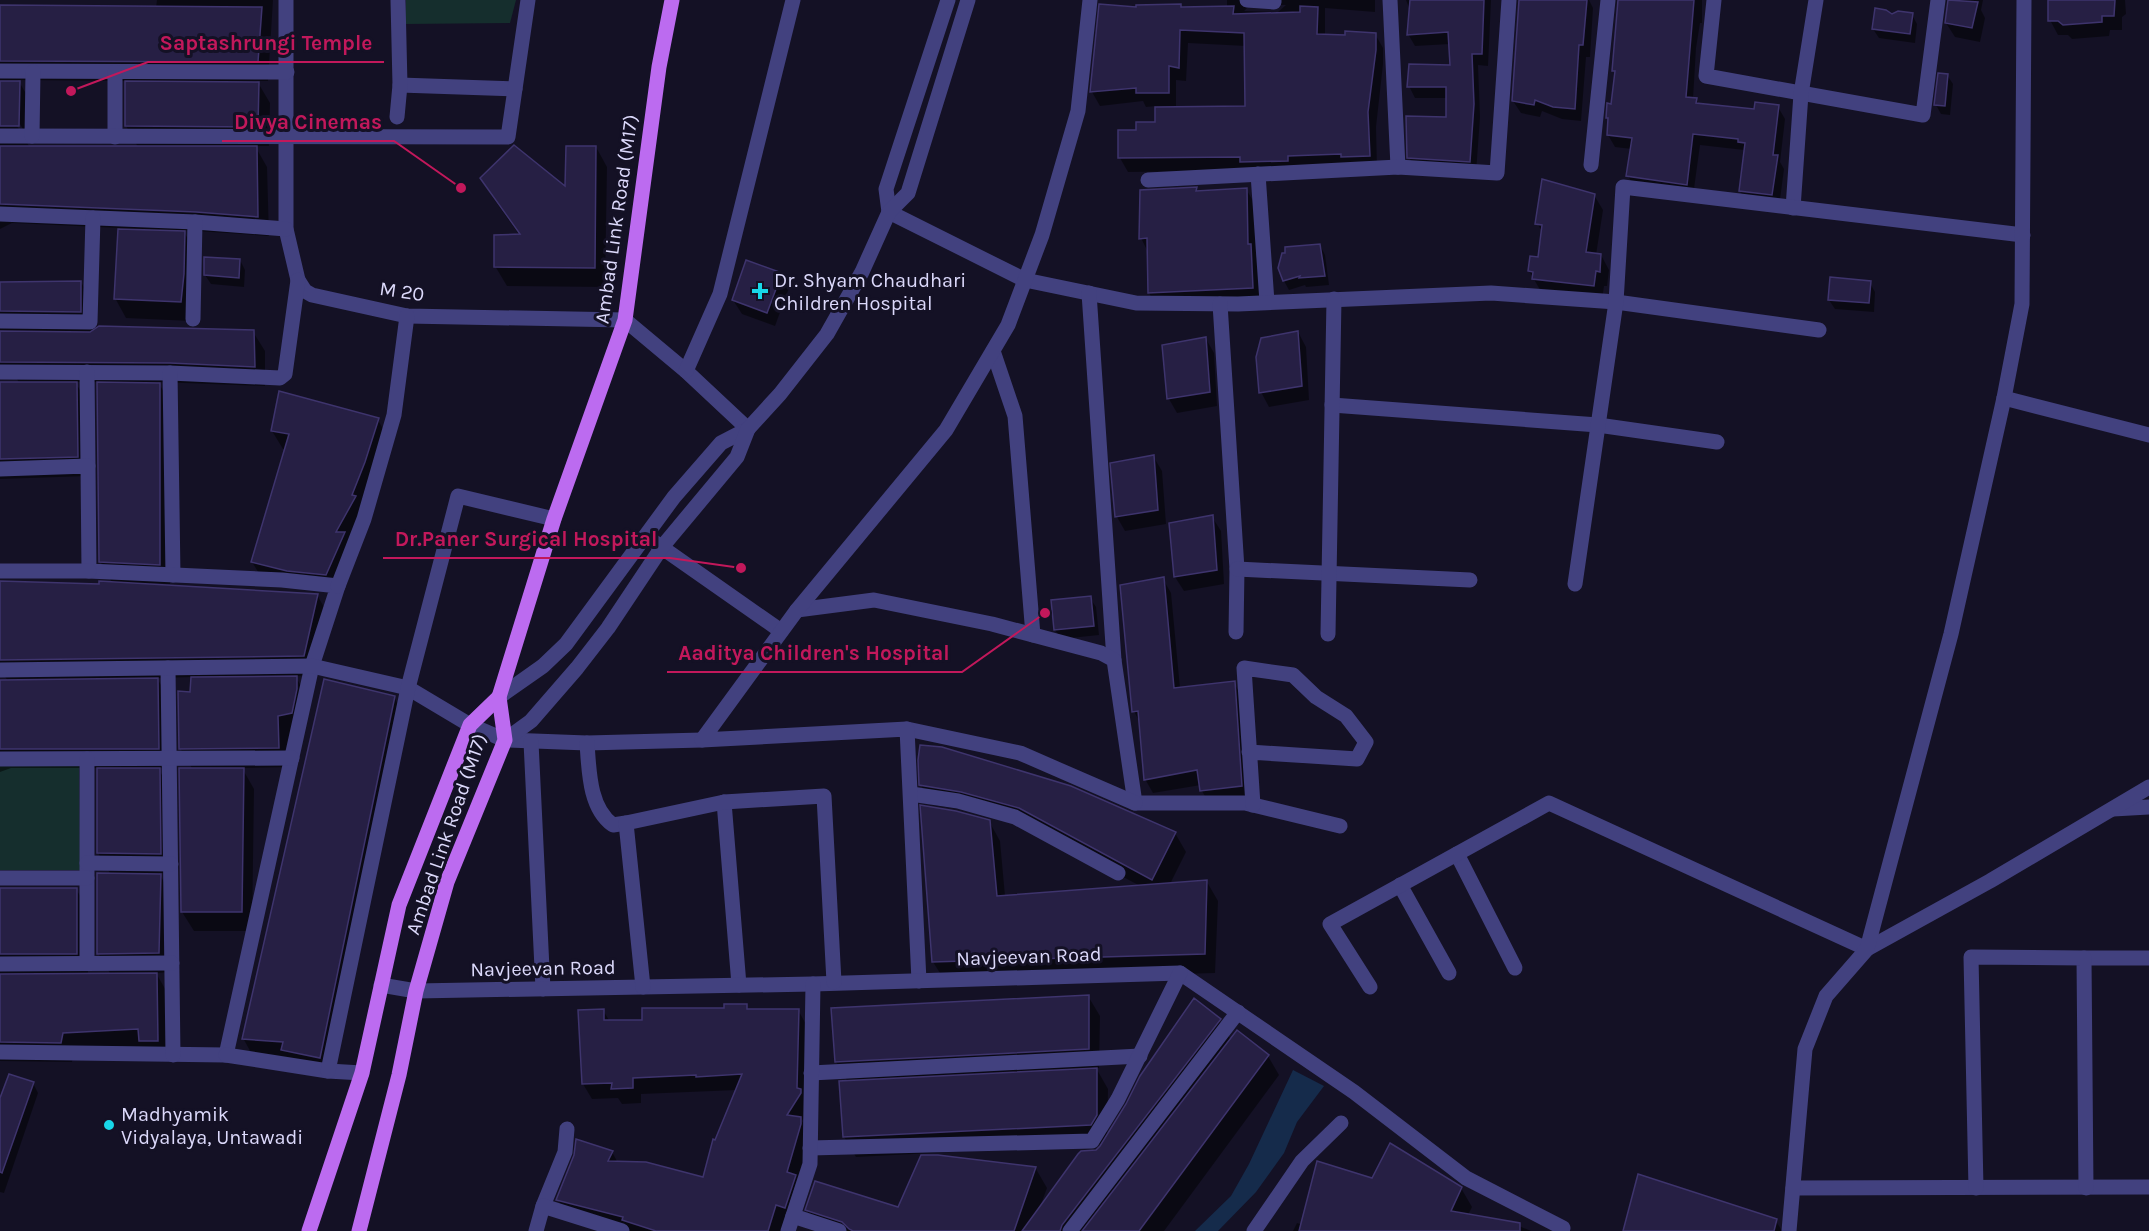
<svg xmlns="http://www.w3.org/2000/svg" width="2149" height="1231" font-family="Karla,sans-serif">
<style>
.green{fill:#152e2d}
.water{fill:#152b4b}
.shadow{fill:#0007;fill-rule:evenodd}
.building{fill:#261f44;stroke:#3e346d;stroke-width:1.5}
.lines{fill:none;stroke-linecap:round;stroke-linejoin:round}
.minor{stroke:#42417f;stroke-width:15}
.major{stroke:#bc6bf0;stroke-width:15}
.poi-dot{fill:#18d7e8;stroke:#141125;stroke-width:2}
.labels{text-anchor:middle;stroke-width:6;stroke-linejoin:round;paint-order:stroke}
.street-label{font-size:20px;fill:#dcd9fb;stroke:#141125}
.poi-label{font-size:20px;fill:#dcd9fb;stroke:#141125;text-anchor:start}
.leader{fill:none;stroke:#c2185b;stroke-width:2}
.callout-dot{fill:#c2185b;stroke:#141125;stroke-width:2}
.callout-label{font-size:21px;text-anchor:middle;font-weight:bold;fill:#c2185b;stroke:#141125;stroke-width:6;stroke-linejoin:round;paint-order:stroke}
</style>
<rect width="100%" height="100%" fill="#141125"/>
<g class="green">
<path d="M406,0H516L510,23L405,24Z"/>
<path d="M0,763H79L80,870H0Z"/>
</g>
<path class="water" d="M1293,1070L1324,1086L1297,1122L1284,1153L1256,1192L1218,1231H1195L1231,1196L1249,1164Z"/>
<g class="shadow">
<path d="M157,0H273L268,81H257L270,103L269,146H255L267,167L269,236L183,230L195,252L191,321L126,318L115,298L120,228L12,223L0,229V6L156,8ZM18,80L126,81V126L138,147L29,146L14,121L17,119L30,141L31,102Z"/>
<path d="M1227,0H1375V12L1325,8V36L1375,34L1383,48V64L1376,127L1377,169L1128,172L1120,158V132H1138L1156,123V106L1146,107L1143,101L1100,106L1092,92L1101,6L1137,9V6H1227ZM1251,4L1286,5L1278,12L1244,11ZM1188,43L1246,46V108L1176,109V80L1186,81Z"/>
<path d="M1406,0H1491L1488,66L1478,65L1480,117L1476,173L1416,169L1409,157L1448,119L1447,98H1415L1409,86L1451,67L1450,44L1415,46L1408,34L1410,10Z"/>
<path d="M1520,0H1589L1593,8L1590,57H1586L1581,121L1562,119L1542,111L1540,117L1521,113L1513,101Z"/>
<path d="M1619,0H1702V23H1700L1696,48L1693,99H1696L1699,105L1755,111L1778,107L1785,119L1780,162L1784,169L1779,207L1747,203L1740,191L1744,150L1700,145L1693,196L1635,188L1628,176L1632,149L1615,147L1608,135L1616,75L1613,70Z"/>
<path d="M1949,0H1983L1981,10L1985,18L1980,42L1955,37L1946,23Z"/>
<path d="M2049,0H2125L2126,14L2122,17V30H2110L2109,36L2072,39L2068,35H2058L2050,20Z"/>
<path d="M1912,15L1917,24L1915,43L1879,38L1873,29L1892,16Z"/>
<path d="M1947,75L1953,84L1950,115L1941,114L1936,105Z"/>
<path d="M596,147L607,167L605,287L507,286L495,266L520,236L493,198L482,178L567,189Z"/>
<path d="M1196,189L1198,192L1246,189L1255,204L1256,256L1258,260L1261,302L1157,307L1149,293L1148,252L1141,238Z"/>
<path d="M1594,195L1603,210L1596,255H1601L1609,270L1607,286H1604L1602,300L1542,293L1529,271L1539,258L1543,233L1537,223Z"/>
<path d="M1320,245L1325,255L1329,285L1306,287L1305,285L1289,290L1284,281Z"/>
<path d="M240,260L245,270L244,287L211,284L205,275Z"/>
<path d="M781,274L789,288L775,326L742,314L733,300Z"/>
<path d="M81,282L92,301L91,333L253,332L265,351V386L158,382L171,404L170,584L150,583V586L317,595L328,614L315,675L295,676L308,697L302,733L289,736V767L242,768L254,789L252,931H194L182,912L193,770L180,748L192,693V677L157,678L169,699L170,768H158L170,789L171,873H159L171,895L170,972L156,973L168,994V1060L74,1052L72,1062L0,1061V889H76L88,909V975H111L98,953L111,875L98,853V768H11L0,772V681H8L0,669V581L101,585L113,584L100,561L98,382H75L88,403V476L0,479V383H19L17,379L0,377V283Z"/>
<path d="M1870,283L1875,292L1874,312L1835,309L1829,300Z"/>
<path d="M1298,332L1306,347L1309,400L1269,407L1261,392Z"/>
<path d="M1206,339L1214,353L1217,406L1177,413L1169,399Z"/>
<path d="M378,420L388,438L336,593L263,580L252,562L286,450L283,449L272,431Z"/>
<path d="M1153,456L1162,471L1166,524L1125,531L1117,517Z"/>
<path d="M1212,517L1221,531L1224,584L1184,591L1175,577Z"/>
<path d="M1163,579L1171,593L1180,688L1234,683L1242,697L1249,800L1210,805L1202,791L1201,785L1153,793L1145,779L1140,723L1134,711Z"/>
<path d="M1090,598L1096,607L1099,635L1061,639L1055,630L1052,602Z"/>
<path d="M394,697L405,717L330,1077L254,1058L243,1038Z"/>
<path d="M920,760L1175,833L1186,852L1170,884L1207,882L1218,901L1215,973L945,981L933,962L989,821L1000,841L1005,896L1142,887L1032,828L973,811L932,805L921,785Z"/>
<path d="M1088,996L1100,1016L1099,1068H1096L1108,1089L1107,1138L1219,1020L1231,1040L1268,1056L1279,1075L1164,1231H824L818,1229L807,1210L898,1209L938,1156L1036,1169L1047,1188L1040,1207L1104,1144L856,1157L844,1137L841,1083L848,1082L836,1062Z"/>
<path d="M746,1006L749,1010H798L807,1026L810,1109L802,1121L809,1134V1141L781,1231H629L567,1215L558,1200L612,1152L618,1163L704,1179L716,1141L737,1090L641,1094V1103L622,1104L618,1098L592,1099L583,1084L580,1011L603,1010L610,1022H644Z"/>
<path d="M33,1083L38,1093L4,1193L0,1192V1102Z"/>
<path d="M1373,1179L1461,1188L1472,1207L1468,1215L1512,1223L1531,1231H1293L1297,1223L1303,1225Z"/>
<path d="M1776,1221L1782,1231H1625Z"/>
</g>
<g class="building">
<path d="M1410,0H1484L1482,54H1472L1474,104L1470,162L1407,158L1406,116L1446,117V87H1407L1409,64L1450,65L1448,32L1407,35Z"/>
<path d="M1519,0H1587L1583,45H1579L1575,109L1553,107L1535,100L1534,105L1512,101Z"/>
<path d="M1618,0H1694L1686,97L1697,98L1696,103L1754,109L1755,102L1779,105L1773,155H1778L1772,195L1739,191L1745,143L1738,142V139L1693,134L1687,185L1626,176L1632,138L1607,135L1608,118H1606L1607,103L1611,104L1615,71H1612Z"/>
<path d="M1948,0L1978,2L1972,28L1945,23Z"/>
<path d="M2048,0H2115L2114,16H2102V22L2063,25L2058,21H2048Z"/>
<path d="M1099,4L1136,7V5L1181,4V7L1234,6L1233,14L1300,12V6L1318,7L1317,34L1345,35V31L1376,33V50L1368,112L1370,156L1341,157V154L1288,156V161L1240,162V157L1118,158V130H1136V122H1155V107L1245,106L1244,33L1180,30L1179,68L1169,66V93H1136V88L1090,92Z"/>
<path d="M0,5L262,7L258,62L0,61Z"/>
<path d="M1875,8L1886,10L1892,14L1898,11L1913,13L1910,34L1872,29Z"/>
<path d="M1938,73L1948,74L1945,106L1934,105Z"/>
<path d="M0,81H20L19,126H0Z"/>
<path d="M125,81L259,82L258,127L125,126Z"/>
<path d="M514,145L565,186L566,146H596L595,268L494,267V235L520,234L480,178Z"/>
<path d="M0,146H257L258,217L196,212L0,204Z"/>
<path d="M1542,179L1595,194L1586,252L1601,254L1600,272L1596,271L1594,286L1532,279L1533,272L1528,271L1530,256L1538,257L1542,225L1535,224Z"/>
<path d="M1197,187L1196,191L1247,188L1248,244H1251L1253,288L1148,293L1147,238L1139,239L1140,190Z"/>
<path d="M118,229L185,231L184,274L181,302L114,299Z"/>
<path d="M1320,244L1325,276L1299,278L1300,276L1283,281L1278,268L1282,253H1285V247Z"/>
<path d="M204,257L240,259L239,278L204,275Z"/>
<path d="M746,260L782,273L767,313L732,300Z"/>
<path d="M1830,277L1871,281L1869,303L1828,300Z"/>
<path d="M81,281V312L0,311V282Z"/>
<path d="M99,326L254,330L255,367L170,363L0,362V331L90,332Z"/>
<path d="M1298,331L1302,386L1259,393L1256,357L1261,338Z"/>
<path d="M1206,337L1210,392L1167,399L1162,345Z"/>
<path d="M0,382H77L78,457L0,459Z"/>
<path d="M97,382L160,383V565L99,562Z"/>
<path d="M279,391L379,418L365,462L352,495L356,496L336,532H345L326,575L287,571L251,562L289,434L271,431Z"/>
<path d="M1154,455L1158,510L1115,517L1110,463Z"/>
<path d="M1213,515L1217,570L1174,577L1169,523Z"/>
<path d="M1164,577L1174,688L1235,681L1242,786L1200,791L1197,770L1144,780L1138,711L1132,712L1120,585Z"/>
<path d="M0,581L99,584V581L318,594L304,656L0,660Z"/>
<path d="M1091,596L1094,626L1054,630L1051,600Z"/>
<path d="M297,676V689L292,713L278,716L279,748L179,749L178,691L190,692L191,677Z"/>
<path d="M158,678L159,749H0V680Z"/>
<path d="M324,679L395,696L320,1058L281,1050L283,1042L242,1039Z"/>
<path d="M920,745L942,747L1071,786L1176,832L1152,880L1019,808L961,792L919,785L918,760Z"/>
<path d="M97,768H160L161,854L97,853Z"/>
<path d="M179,768H244L242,912H181Z"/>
<path d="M920,805L956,811L990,820L997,896L1207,880L1205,954L932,962Z"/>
<path d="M97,873L161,874L159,953L97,954Z"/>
<rect x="0" y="888" width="77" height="66"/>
<path d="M157,973L158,1041H139L138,1029L63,1033L61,1043L0,1042V974Z"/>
<path d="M1089,995V1049L835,1062L831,1008Z"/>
<path d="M1194,998L1221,1019L1062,1225L1060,1231H1022L1078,1154L1081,1151L1096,1150L1100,1146L1126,1104L1140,1076Z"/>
<path d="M724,1004H747V1009H799L797,1088L801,1089V1093L787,1115L801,1117V1124L787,1172L796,1175L785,1208L776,1205L768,1231H656L622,1220L623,1217L556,1200L574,1155L576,1139L613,1151L608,1161L646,1162L703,1177L713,1139L715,1140L742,1074L696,1077V1075L633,1078V1088L611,1089L612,1083L582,1084L578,1010L604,1009V1020H642V1008H724Z"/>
<path d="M1237,1030L1269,1055L1139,1231H1082Z"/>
<path d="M1097,1068V1115L1091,1125L843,1137L839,1081Z"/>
<path d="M9,1074L34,1082L2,1173L0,1172V1098Z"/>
<path d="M1390,1143L1462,1187L1451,1211L1520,1223V1231H1299L1317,1161L1372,1178Z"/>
<path d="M921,1155H938L1036,1167L1014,1231H853L849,1229L842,1222L805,1210L815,1181L898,1207Z"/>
<path d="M1638,1174L1777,1219L1774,1231H1623Z"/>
</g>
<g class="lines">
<g class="minor">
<path d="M286,0V229L298,280L305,291L312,295L407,316L625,320L686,371L748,429"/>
<path d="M1247,0L1274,2V0"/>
<path d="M1390,0L1398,167"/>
<path d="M1714,0L1706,76L1923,115L1938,0"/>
<path d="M0,71L287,72"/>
<path d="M115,72V137"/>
<path d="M400,85L515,89"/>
<path d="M397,117L400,85L398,0"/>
<path d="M0,136L508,137L528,0"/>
<path d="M32,136L33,72"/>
<path d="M1591,165L1608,0"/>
<path d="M1258,174L1267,302"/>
<path d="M1148,180L1398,167L1497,173L1509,0"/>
<path d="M1793,208L1801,94L1816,0"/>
<path d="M889,212L1025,280L1136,303L1238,304L1491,293L1616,302L1819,330"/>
<path d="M889,212L886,189L948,0"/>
<path d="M0,214L195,222L286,229"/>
<path d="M1089,293L1114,660"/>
<path d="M1220,304L1237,569L1236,632"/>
<path d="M193,319L195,222"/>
<path d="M0,321L90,322L93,218"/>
<path d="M993,351L1015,416L1033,635"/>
<path d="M686,371L720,294L793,0"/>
<path d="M0,372L170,373L280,378L285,374L298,280"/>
<path d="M87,372L88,466"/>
<path d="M170,373L173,575"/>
<path d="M2004,398L2149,435"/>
<path d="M1332,405L1598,425L1717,442"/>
<path d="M0,469L88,466L89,571L282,580L338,586L312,666L226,1055L0,1052"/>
<path d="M654,542L781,631"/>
<path d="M1237,569L1470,580"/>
<path d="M0,571H89"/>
<path d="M1575,584L1616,302L1623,187L2023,235"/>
<path d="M338,586L364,519L394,415L407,316"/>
<path d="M797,610L874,600L992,624L1101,653L1114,660L1135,803H1245L1340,826"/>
<path d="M1328,634L1334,299"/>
<path d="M168,668L173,1055"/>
<path d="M0,670L312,666L408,688L470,725L505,740L587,743L702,740"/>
<path d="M499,697L543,666L566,644L674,497L721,443L748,429"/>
<path d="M907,729L1020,753L1135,803"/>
<path d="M505,740L531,721L577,668L608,628L662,547L737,457L748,429L780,394L827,334L862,272L889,212L908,193L968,0"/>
<path d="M531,742L543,989"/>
<path d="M587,743C589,770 589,808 613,825L626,823"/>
<path d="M1249,752L1357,759L1366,742L1346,716L1316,697L1293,675L1244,668L1253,805"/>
<path d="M0,759L292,758"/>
<path d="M87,759V963"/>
<path d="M911,794L958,801L1015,817L1118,873"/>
<path d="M724,802L739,985"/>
<path d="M2113,809L2149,807"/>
<path d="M1457,854L1515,968"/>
<path d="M87,863L171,864"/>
<path d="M0,878H87"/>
<path d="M1400,885L1449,973"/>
<path d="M2084,958H2149"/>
<path d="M0,964L172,963"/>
<path d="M919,981L907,729L702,740L797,610L946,430L1008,325L1042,235L1078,111L1090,0"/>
<path d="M381,985L416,991L813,984L1180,973L1354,1092L1466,1178L1563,1228L1562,1231"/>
<path d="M643,987L626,823L724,802L824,796L834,982"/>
<path d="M1370,987L1330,924L1549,803L1867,949L1990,881L2149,787"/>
<path d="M226,1055L328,1071L362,1073"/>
<path d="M328,1071L408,688L458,496L554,519"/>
<path d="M811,1073L1140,1056"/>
<path d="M810,1148L1092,1141L1118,1099L1180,973"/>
<path d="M1793,1188L2149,1187"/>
<path d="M1976,1188L1971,957L2084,958L2086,1188"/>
<path d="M543,1206L565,1152L567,1129"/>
<path d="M793,1216L839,1231"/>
<path d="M536,1231L543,1206L622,1231"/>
<path d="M788,1231L810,1164L813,984"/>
<path d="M1070,1231L1238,1012"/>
<path d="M1254,1231L1302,1161L1341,1123"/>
<path d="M1789,1231L1805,1049L1826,996L1867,949L1951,634L2004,398L2022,304L2024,0"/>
</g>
<g class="major">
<path d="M309,1231L362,1073L399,905L470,725L499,697"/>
<path d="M359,1231L399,1075L416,991L447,882L505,740L499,697L554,519L625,320L659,67L672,0"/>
</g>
</g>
<g class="poi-dot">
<path d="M757 282h6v6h6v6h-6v6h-6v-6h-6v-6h6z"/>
<circle cx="109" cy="1125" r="6"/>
</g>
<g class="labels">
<g class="street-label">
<text transform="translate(616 219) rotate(-82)" y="7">Ambad Link Road (M17)</text>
<text transform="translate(402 291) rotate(8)" y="7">M 20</text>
<text transform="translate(446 834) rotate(-71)" y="7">Ambad Link Road (M17)</text>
<text transform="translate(1029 956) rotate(-2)" y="7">Navjeevan Road</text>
<text transform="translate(543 968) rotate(-1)" y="7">Navjeevan Road</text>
</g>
<g class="poi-label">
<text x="774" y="287">Dr. Shyam Chaudhari<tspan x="774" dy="23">Children Hospital</tspan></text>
<text x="121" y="1121">Madhyamik<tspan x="121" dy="23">Vidyalaya, Untawadi</tspan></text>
</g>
</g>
<path class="leader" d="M71 91L148 62H384M461 188L394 141H222M741 568L670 558H383M1045 613L962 672H667"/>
<g class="callout-dot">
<circle cx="71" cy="91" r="6"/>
<circle cx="461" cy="188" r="6"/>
<circle cx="741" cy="568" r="6"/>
<circle cx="1045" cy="613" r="6"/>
</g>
<g class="callout-label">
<text x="266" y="50">Saptashrungi Temple</text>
<text x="308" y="129">Divya Cinemas</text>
<text x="526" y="546">Dr.Paner Surgical Hospital</text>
<text x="814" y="660">Aaditya Children's Hospital</text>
</g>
</svg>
